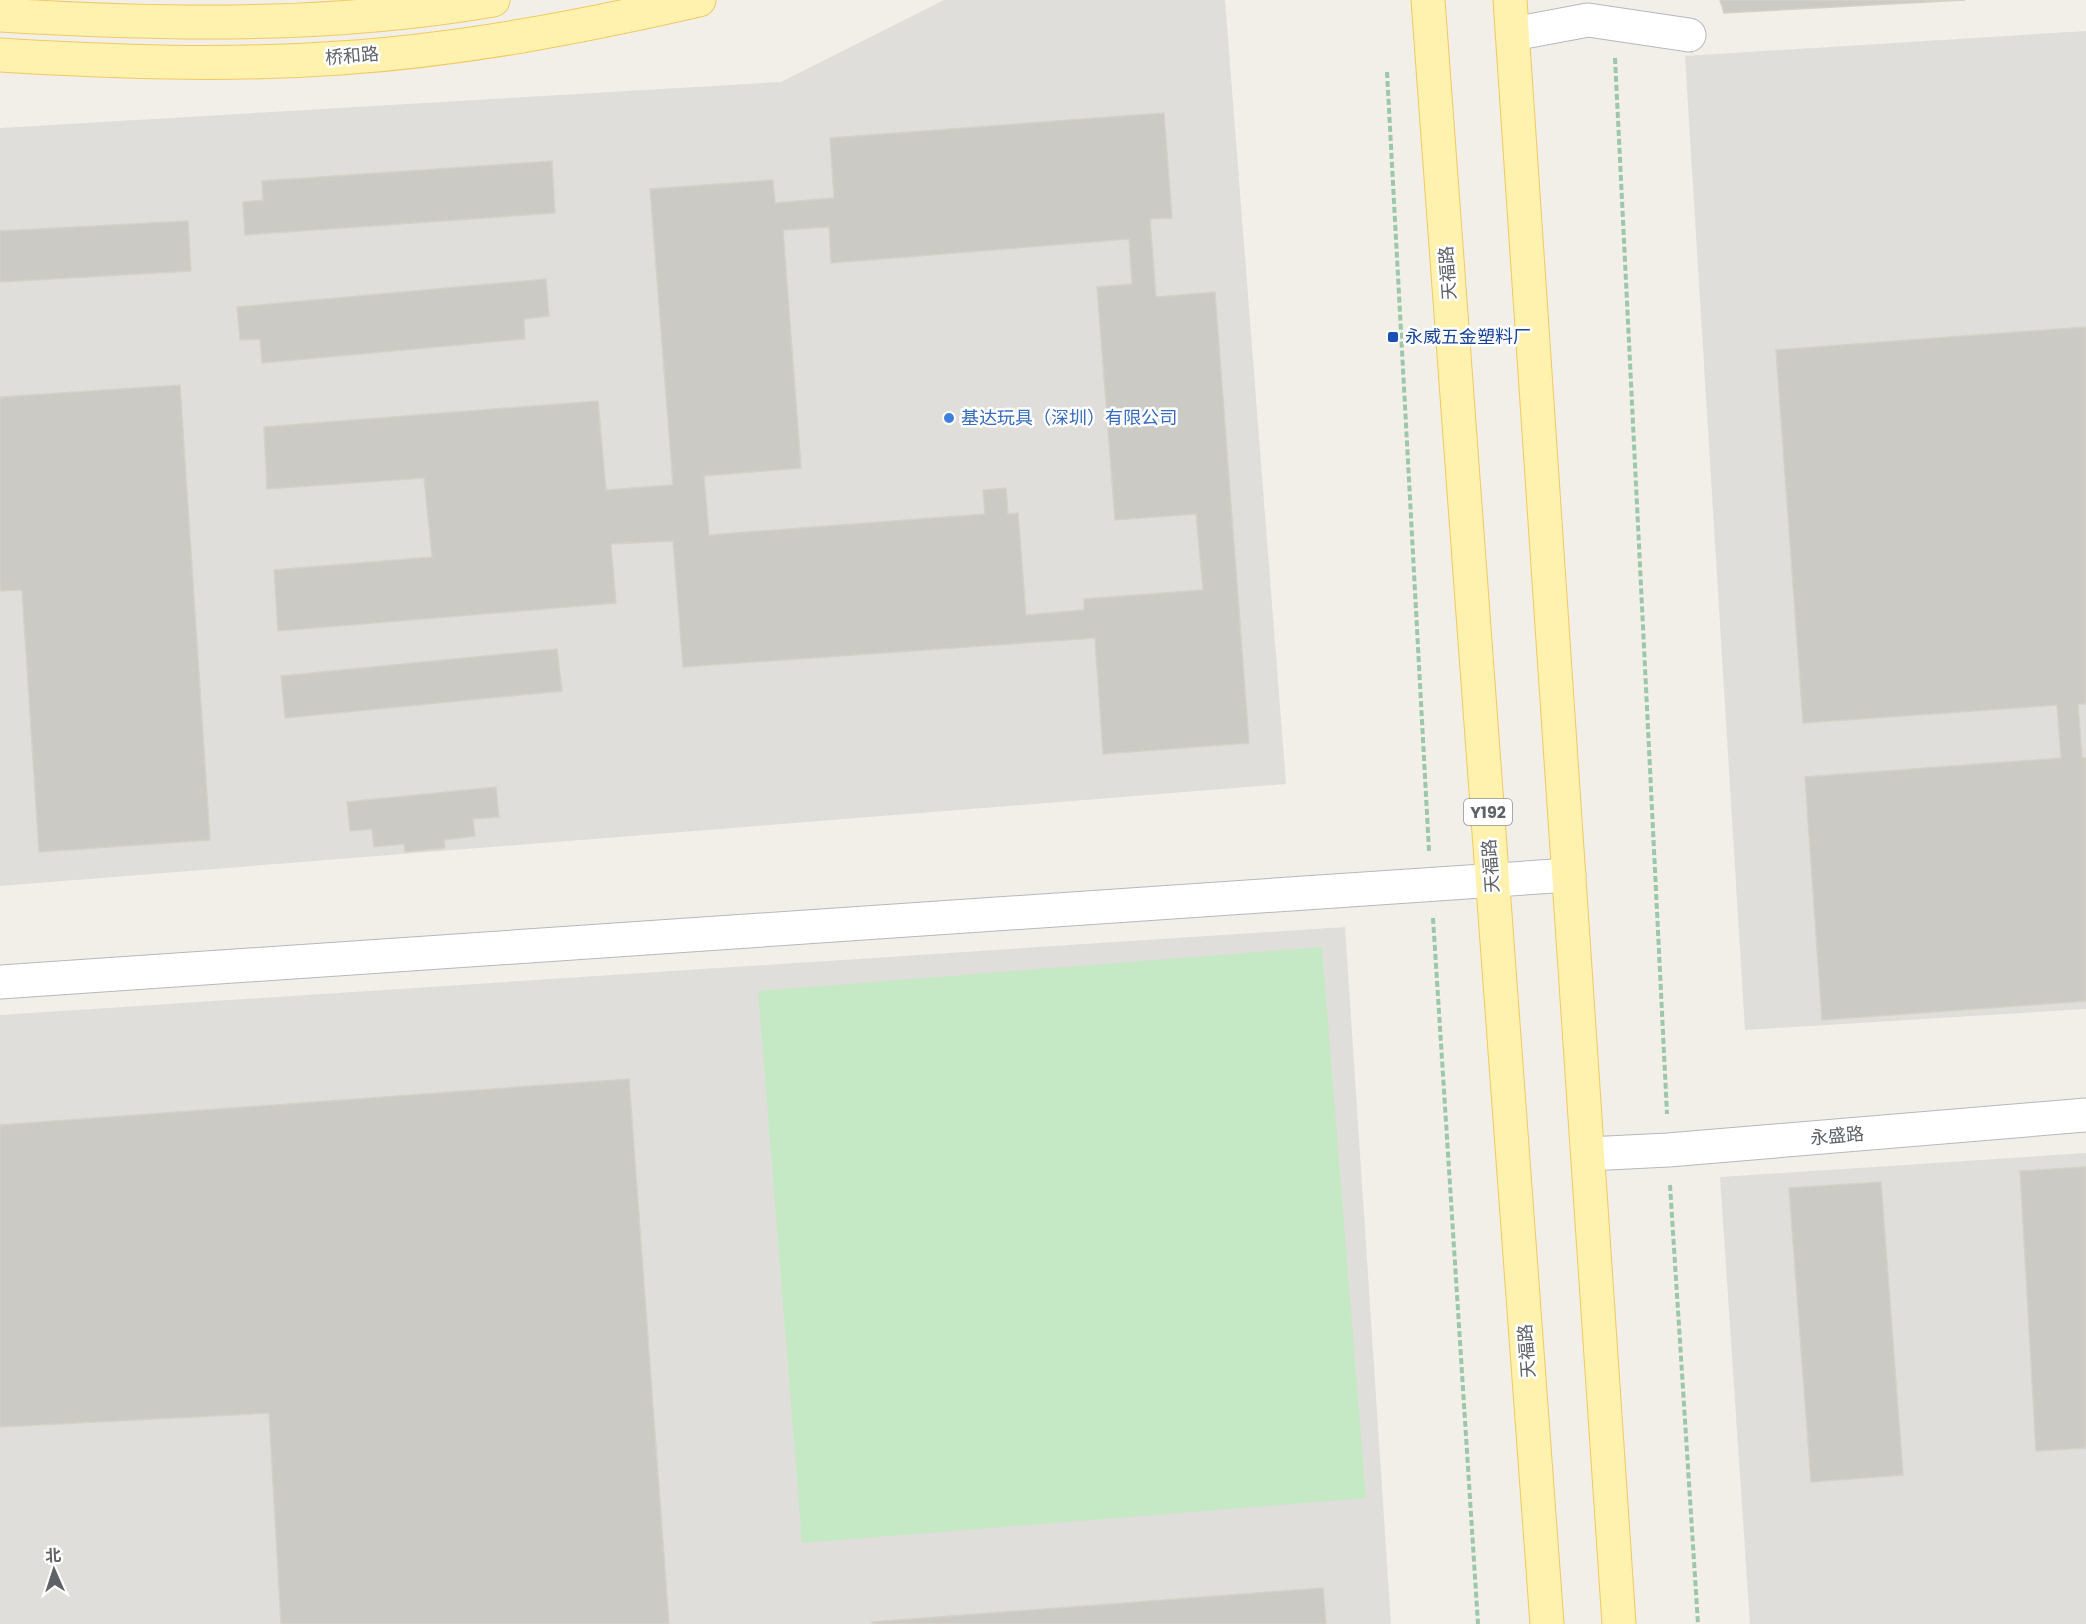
<svg xmlns="http://www.w3.org/2000/svg" width="2086" height="1624" font-family="Poppins,'Noto Sans SC',sans-serif">
<style>
.industrial{fill:#e0deda}
.green{fill:#c5e8c5}
.building{fill:#cccac5;stroke:#d6d1c6;stroke-width:1.5;fill-rule:evenodd}
.lines{fill:none;stroke-linecap:round;stroke-linejoin:round}
.minor-casing{stroke:#b5b8bc;stroke-width:35}
.major-casing{stroke:#f2c960;stroke-width:35}
.path{stroke:#9cc7a9;stroke-width:4;stroke-dasharray:6 3;stroke-linecap:butt}
.minor{stroke:#fff;stroke-width:33}
.major{stroke:#fff2af;stroke-width:33}
.transit-dot{fill:#1a4fb4;stroke:#fff;stroke-width:2}
.shop-dot{fill:#3f7fe0;stroke:#fff;stroke-width:2}
.labels{text-anchor:middle;stroke-width:5;stroke-linejoin:round;paint-order:stroke}
.shield{fill:#fff;stroke:#8f9295;stroke-width:1.5}
.shield-label{font-size:16px;font-weight:bold;fill:#5f6368}
.street-label{font-size:18px;fill:#5f6368;stroke:#fff}
.transit-label{font-size:18px;fill:#164399;stroke:#fff;text-anchor:start}
.shop-label{font-size:18px;fill:#366cbe;stroke:#fff;text-anchor:start}
</style>
<rect width="100%" height="100%" fill="#f1efe8"/>
<g class="industrial">
<path d="M944,0H1225L1286,784L0,886V128L781,82Z"/>
<path d="M2086,31V1009L1745,1030L1685,56Z"/>
<path d="M1345,927L1391,1624H0V1015Z"/>
<path d="M2086,1153V1624H1750L1720,1177Z"/>
</g>
<path class="green" d="M1322,947L1366,1498L802,1543L758,991Z"/>
<g class="building">
<path d="M1720,0H1965L1724,13Z"/>
<path d="M1164,113L1172,218L1150,219L1156,297L1215,292L1249,743L1103,754L1095,638L683,667L673,541L611,544L616,603L278,631L274,570L432,557L424,478L267,489L264,427L598,401L606,490L673,485L650,189L773,180L775,203L834,198L830,138ZM829,227L831,263L1129,239L1132,284L1097,287L1115,520L1196,514L1203,590L1084,599V610L1026,615L1018,513L1008,514L1006,488L983,490L985,514L709,535L704,476L801,468L783,230Z"/>
<path d="M552,161L555,213L245,235L243,202L263,200L262,181Z"/>
<path d="M188,221L191,271L0,282V231Z"/>
<path d="M546,279L549,316L524,319L525,339L262,363L260,339L240,340L237,307Z"/>
<path d="M2086,327V704H2078L2082,758H2086V1001L1822,1020L1805,777L2061,758L2057,705L1803,723L1776,350Z"/>
<path d="M180,385L210,840L39,852L22,590L0,591V397Z"/>
<path d="M557,649L562,691L285,718L281,676Z"/>
<path d="M496,787L499,817L473,819L475,836L444,840L445,848L405,852L404,844L374,847L372,829L350,831L347,802Z"/>
<path d="M629,1079L669,1624H281L269,1413L0,1427V1125Z"/>
<path d="M2086,1167V1448L2036,1451L2020,1171Z"/>
<path d="M1881,1182L1903,1475L1811,1482L1789,1188Z"/>
<path d="M1323,1588L1326,1624H873L872,1622Z"/>
</g>
<g class="lines">
<g class="minor-casing">
<g id="minor">
<path d="M1513,34L1588,20L1689,35"/>
<path d="M0,982L1569,875"/>
<path d="M1588,1154L1668,1150L2086,1115"/>
</g>
</g>
<g class="major-casing">
<g id="major">
<path d="M1428,0L1547,1624"/>
<path d="M1510,0L1619,1624"/>
<path d="M0,15C164,25 330,28 493,0"/>
<path d="M0,55C114,62 227,66 340,58C461,50 581,27 699,0"/>
</g>
</g>
<g class="path">
<path d="M1615,58L1667,1114"/>
<path d="M1387,72L1429,851"/>
<path d="M1433,918L1478,1624"/>
<path d="M1670,1185L1698,1624"/>
</g>
<use href="#minor" class="minor"/>
<use href="#major" class="major"/>
</g>
<rect class="transit-dot" x="1387" y="331" width="12" height="12" rx="3"/>
<circle class="shop-dot" cx="949" cy="418" r="6"/>
<g class="labels">
<rect class="shield" x="1464" y="799" width="48" height="26" rx="4.5"/>
<g class="shield-label">
<text x="1488" y="818">Y192</text>
</g>
<g class="street-label">
<text transform="translate(352 56) rotate(-5)" y="6">桥和路</text>
<text transform="translate(1448 273) rotate(-94)" y="6">天福路</text>
<text transform="translate(1491 866) rotate(-94)" y="6">天福路</text>
<text transform="translate(1837 1136) rotate(-5)" y="6">永盛路</text>
<text transform="translate(1527 1351) rotate(-94)" y="6">天福路</text>
</g>
<g class="transit-label">
<text x="1405" y="343">永威五金塑料厂</text>
</g>
<g class="shop-label">
<text x="961" y="424">基达玩具（深圳）有限公司</text>
</g>
</g>
<g transform="translate(54 1570) rotate(357)" stroke="#ffffff" stroke-width="4.5" paint-order="stroke">
<path d="M0-4.5L10 22L0 15L-10 22Z" fill="#5f6368"/>
<text y="-9" font-size="16" font-weight="bold" text-anchor="middle" fill="#5f6368">北</text>
</g>
</svg>
